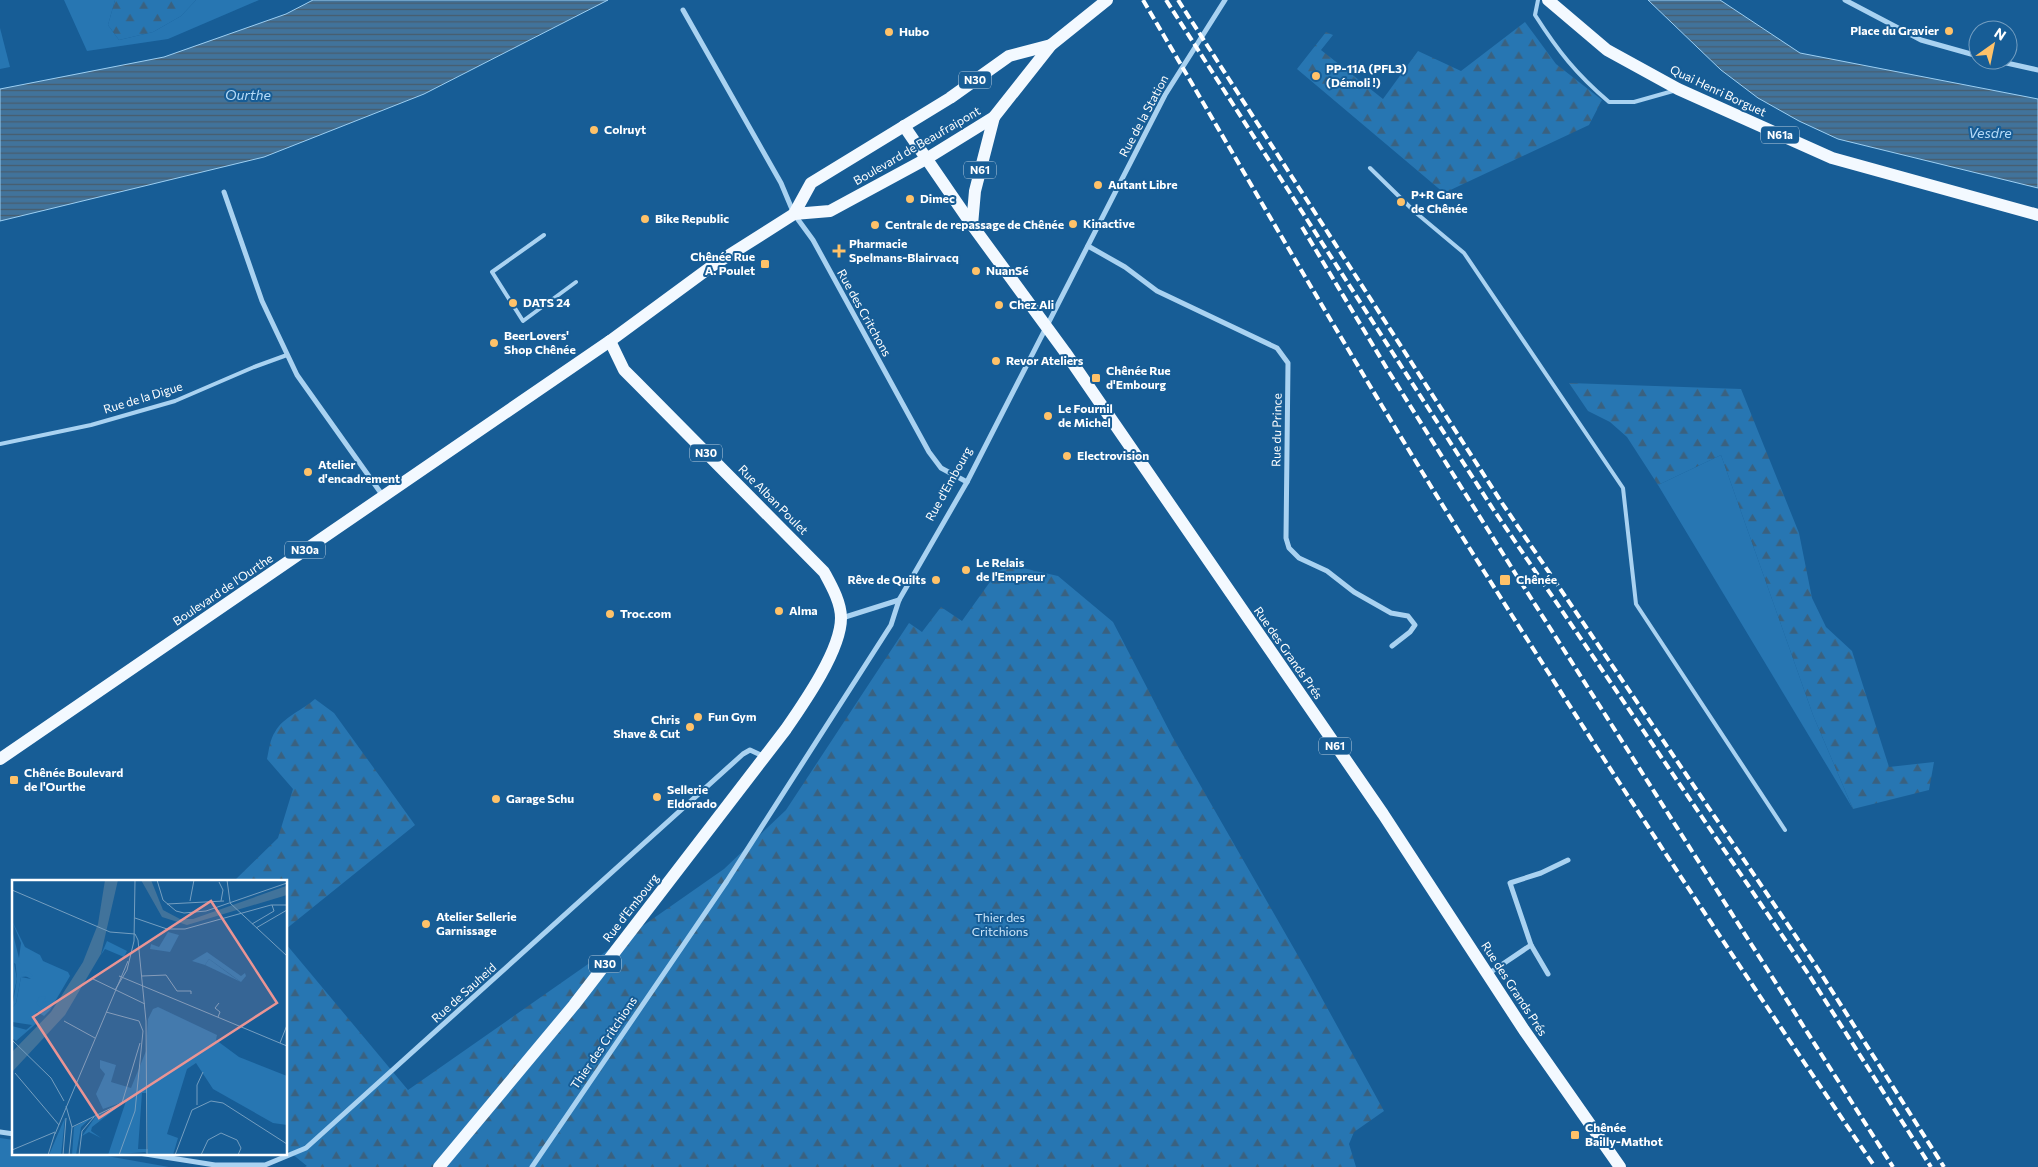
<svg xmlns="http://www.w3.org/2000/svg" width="2038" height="1167" font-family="Commissioner,sans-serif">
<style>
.green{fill:#2776b2}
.forest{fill:url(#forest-firs)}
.water{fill:url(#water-rules);stroke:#9ccff3}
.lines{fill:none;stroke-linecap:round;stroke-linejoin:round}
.lane{stroke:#a9d2f1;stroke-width:4}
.street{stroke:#a9d2f1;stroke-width:5}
.primary{stroke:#f3f9ff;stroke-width:12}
.rail{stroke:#fff;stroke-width:4;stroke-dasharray:9 4;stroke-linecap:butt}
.poi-dot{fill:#ffc269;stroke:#175d96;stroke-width:2}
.labels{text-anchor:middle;stroke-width:4;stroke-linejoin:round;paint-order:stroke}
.shield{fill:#175d96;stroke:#b9cee0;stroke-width:1}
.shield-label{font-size:11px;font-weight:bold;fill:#fff}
.poi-label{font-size:12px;font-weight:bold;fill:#fff;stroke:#175d96;text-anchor:start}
.street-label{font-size:12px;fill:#fff;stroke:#175d96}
.park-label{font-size:12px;fill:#d0e9fc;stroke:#175d96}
.water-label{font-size:14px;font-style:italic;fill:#b6dbf8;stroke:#175d96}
.inset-road{fill:none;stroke:#749ec0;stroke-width:1}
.view{fill:#ea9494;fill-opacity:0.15;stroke:#ea9494;stroke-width:2.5}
.inset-edge{fill:none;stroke:#fff;stroke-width:2.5}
</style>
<defs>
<pattern id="forest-firs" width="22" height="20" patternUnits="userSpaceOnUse" patternTransform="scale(1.25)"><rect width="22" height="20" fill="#2776b2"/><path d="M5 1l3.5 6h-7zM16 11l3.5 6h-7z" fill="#3a617f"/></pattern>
<pattern id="water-rules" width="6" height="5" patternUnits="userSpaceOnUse" patternTransform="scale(1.25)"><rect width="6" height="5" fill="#41739b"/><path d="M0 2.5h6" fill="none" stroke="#485c6c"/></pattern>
</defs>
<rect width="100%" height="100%" fill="#175d96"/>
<g class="green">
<path d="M64,0H115L108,25L119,40L153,32L181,16L196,0H259L168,39L87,51Z"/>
<path d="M0,28L10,67L0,69Z"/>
<path d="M1721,455L1813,715L1853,809L1658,485Z"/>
<path d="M0,1138L14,1140V1153H90L169,1167H0Z"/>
</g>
<g class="forest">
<path d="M115,0H196L181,16L153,32L119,40L108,25Z"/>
<path d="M1525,22L1556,64L1602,100L1589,125L1444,193L1297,69L1326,32L1333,35L1321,50L1383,99L1418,51L1461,71Z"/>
<path d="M1569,383L1741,389L1799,533L1812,598L1826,627L1852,651L1889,767L1934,762L1929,790L1853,809L1813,715L1721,455L1658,485L1627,437L1610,422L1588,411Z"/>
<path d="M1010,565L1058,576L1113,622L1172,736L1308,973L1384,1111L1354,1132L1349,1144L1356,1167H305L307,1166L286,1149V944L408,1090L724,869L786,810L909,623L922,632L941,607L962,621L997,572Z"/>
<path d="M315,699L334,713L415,825L286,929V881H234L278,838L293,789L267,759C269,750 270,739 275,732C282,718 304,709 315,699Z"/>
</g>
<g class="water">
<path d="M313,0H608L424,94L264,157L0,221V89L164,57L286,14Z"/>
<path d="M1648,0H1720L1800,53L2038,99V188L1838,139L1799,121L1758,98L1721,70Z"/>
</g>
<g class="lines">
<g class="lane">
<path d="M1538,0L1535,15C1558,51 1576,74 1609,102H1634L1673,91"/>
<path d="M1370,168L1415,212L1464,253L1623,488L1636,604L1785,830"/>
<path d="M544,235L492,272L523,321L576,282"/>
<path d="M0,444L91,425L175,401L254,367L287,355"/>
</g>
<g class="street">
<path d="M1845,0L1921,40L1978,56"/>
<path d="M683,10L781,183L794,214L813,240L929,452L941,468L967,482"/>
<path d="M1993,60L2038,70"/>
<path d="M224,192L262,301L297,375L383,496"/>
<path d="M1088,246L1125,267L1157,291L1277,348L1288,363L1286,538L1289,548L1299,558L1327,571L1354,592L1391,613L1408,616L1415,625L1410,632L1392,646"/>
<path d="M842,618L899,600"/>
<path d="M1531,945L1548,974"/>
<path d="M1488,974L1531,945L1510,883L1541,873L1568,860"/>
<path d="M0,1132L14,1134"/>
<path d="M139,1153L215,1165H265L306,1148L743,754L750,750L765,757"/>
<path d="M532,1167L727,881L891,625L899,600L967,482L1165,95L1225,0"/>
</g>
<g class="primary">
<path d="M1548,0L1607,50L1678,89L1832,158L2038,215"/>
<path d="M904,126L972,225L1065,352L1383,814L1524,1030L1620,1167"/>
<path d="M794,214L811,183L950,98L1009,56L1051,45"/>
<path d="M972,225L975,191L994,117"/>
<path d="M0,759L610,341L712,266L794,214L830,211L926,159L994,117L1051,45L1107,0"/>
<path d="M439,1167L574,1005L786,729C804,703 841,650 841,618C841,602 831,585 824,572L638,384L624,370L610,341"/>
</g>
<g class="rail">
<path d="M1143,0C1247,177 1349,355 1458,530C1593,745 1732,957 1875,1167"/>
<path d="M1166,0L1493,509L1809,975L1931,1167"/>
<path d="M1178,0L1502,503L1818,969L1944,1167"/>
<path d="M1302,227L1389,372L1515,573L1893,1167"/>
</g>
</g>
<g class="poi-dot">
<circle cx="1949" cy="31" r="5"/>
<circle cx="889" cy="32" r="5"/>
<circle cx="1316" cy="76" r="5"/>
<circle cx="594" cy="130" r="5"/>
<circle cx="1098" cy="185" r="5"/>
<circle cx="910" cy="199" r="5"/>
<circle cx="1401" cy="202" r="5"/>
<circle cx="645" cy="219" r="5"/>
<circle cx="1073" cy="224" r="5"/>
<circle cx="875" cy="225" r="5"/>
<path d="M836.5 243.5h5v5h5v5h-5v5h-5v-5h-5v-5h5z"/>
<rect x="760" y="259" width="10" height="10" rx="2.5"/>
<circle cx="976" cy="271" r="5"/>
<circle cx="513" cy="303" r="5"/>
<circle cx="999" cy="305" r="5"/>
<circle cx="494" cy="343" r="5"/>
<circle cx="996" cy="361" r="5"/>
<rect x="1091" y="373" width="10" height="10" rx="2.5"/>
<circle cx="1048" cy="416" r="5"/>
<circle cx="1067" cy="456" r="5"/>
<circle cx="308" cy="472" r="5"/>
<circle cx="966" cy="570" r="5"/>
<circle cx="936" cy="580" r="5"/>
<rect x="1499" y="574" width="12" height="12" rx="2.5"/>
<circle cx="779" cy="611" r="5"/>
<circle cx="610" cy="614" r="5"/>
<circle cx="698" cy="717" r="5"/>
<circle cx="690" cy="727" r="5"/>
<rect x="9" y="775" width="10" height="10" rx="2.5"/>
<circle cx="657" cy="797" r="5"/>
<circle cx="496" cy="799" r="5"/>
<circle cx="426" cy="924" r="5"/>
<rect x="1570" y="1130" width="10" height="10" rx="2.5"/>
</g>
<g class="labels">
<g class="shield">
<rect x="959" y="71.5" width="32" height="17" rx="4"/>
<rect x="1761" y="126.5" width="38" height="17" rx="4"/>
<rect x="964" y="161.5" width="32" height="17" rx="4"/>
<rect x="690" y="444.5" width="32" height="17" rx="4"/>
<rect x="285" y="541.5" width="40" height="17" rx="4"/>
<rect x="1319" y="737.5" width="32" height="17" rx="4"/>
<rect x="589" y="955.5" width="32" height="17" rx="4"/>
</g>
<g class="shield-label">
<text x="975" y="84">N30</text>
<text x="1780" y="139">N61a</text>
<text x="980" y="174">N61</text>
<text x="706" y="457">N30</text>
<text x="305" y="554">N30a</text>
<text x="1335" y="750">N61</text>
<text x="605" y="968">N30</text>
</g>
<g class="poi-label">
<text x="1939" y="35" text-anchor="end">Place du Gravier</text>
<text x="899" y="36">Hubo</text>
<text x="1326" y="73">PP-11A (PFL3)<tspan x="1326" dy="14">(Démoli !)</tspan></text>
<text x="604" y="134">Colruyt</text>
<text x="1108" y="189">Autant Libre</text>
<text x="1411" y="199">P+R Gare<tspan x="1411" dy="14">de Chênée</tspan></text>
<text x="920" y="203">Dimec</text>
<text x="655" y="223">Bike Republic</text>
<text x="1083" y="228">Kinactive</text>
<text x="885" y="229">Centrale de repassage de Chênée</text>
<text x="849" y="248">Pharmacie<tspan x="849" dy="14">Spelmans-Blairvacq</tspan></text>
<text x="755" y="261" text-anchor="end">Chênée Rue<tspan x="755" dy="14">A. Poulet</tspan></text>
<text x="986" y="275">NuanSé</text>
<text x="523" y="307">DATS 24</text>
<text x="1009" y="309">Chez Ali</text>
<text x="504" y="340">BeerLovers'<tspan x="504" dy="14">Shop Chênée</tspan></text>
<text x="1006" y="365">Revor Ateliers</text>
<text x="1106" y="375">Chênée Rue<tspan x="1106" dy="14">d'Embourg</tspan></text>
<text x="1058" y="413">Le Fournil<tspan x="1058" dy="14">de Michel</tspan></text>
<text x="1077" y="460">Electrovision</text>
<text x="318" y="469">Atelier<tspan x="318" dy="14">d'encadrement</tspan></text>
<text x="976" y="567">Le Relais<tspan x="976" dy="14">de l'Empreur</tspan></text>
<text x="926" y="584" text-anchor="end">Rêve de Quilts</text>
<text x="1516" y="584">Chênée</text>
<text x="789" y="615">Alma</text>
<text x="620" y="618">Troc.com</text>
<text x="708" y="721">Fun Gym</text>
<text x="680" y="724" text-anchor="end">Chris<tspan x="680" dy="14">Shave &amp; Cut</tspan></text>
<text x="24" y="777">Chênée Boulevard<tspan x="24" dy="14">de l'Ourthe</tspan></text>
<text x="667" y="794">Sellerie<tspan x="667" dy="14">Eldorado</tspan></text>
<text x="506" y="803">Garage Schu</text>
<text x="436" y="921">Atelier Sellerie<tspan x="436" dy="14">Garnissage</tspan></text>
<text x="1585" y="1132">Chênée<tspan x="1585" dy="14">Bailly-Mathot</tspan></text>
</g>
<g class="street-label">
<text transform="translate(1718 91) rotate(25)" y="4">Quai Henri Borguet</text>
<text transform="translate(1144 116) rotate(-62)" y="4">Rue de la Station</text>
<text transform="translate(917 146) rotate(-30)" y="4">Boulevard de Beaufraipont</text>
<text transform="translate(864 313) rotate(61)" y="4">Rue des Critchons</text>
<text transform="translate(143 398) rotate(-17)" y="4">Rue de la Digue</text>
<text transform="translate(1277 430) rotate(-89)" y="4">Rue du Prince</text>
<text transform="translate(949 484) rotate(-61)" y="4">Rue d'Embourg</text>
<text transform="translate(773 500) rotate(45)" y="4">Rue Alban Poulet</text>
<text transform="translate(223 590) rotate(-34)" y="4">Boulevard de l'Ourthe</text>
<text transform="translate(1288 653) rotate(55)" y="4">Rue des Grands Prés</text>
<text transform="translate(631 908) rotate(-52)" y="4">Rue d'Embourg</text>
<text transform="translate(1514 989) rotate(57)" y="4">Rue des Grands Prés</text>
<text transform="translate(464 993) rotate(-42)" y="4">Rue de Sauheid</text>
<text transform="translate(604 1043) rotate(-56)" y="4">Thier des Critchions</text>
</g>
<g class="park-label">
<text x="1000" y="922">Thier des<tspan x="1000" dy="14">Critchions</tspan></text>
</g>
<g class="water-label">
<text x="248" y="100">Ourthe</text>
<text x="1990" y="138">Vesdre</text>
</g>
</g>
<g transform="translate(12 880)">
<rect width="275" height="275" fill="#175d96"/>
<path d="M0,41L13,67L28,75L31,81L56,92L58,96L38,130L32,136L25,132L21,137L26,142L4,161L0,158V146L15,150L7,156L20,145L0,142V128L4,123L9,97L19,99L8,93L9,87L2,83L5,99L0,120V50L7,78L9,63ZM95,61L115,71L112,77L93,69L89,75ZM197,79L220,96L229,102L193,85ZM106,227L80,247L79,251L89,258L77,252L70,256L84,236ZM53,238L49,275H37L51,242ZM79,238L69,247L64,275H60L62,247Z" fill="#2776b2"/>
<path d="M156,52L167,55L158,72L138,69L139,64L147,67ZM195,72L229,96L233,93L234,96L229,102L197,79L193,85L180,81ZM3,79L9,84V93L16,91L21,96L9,97L4,123L0,128L5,99ZM28,116L34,117L30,123L41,120L34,133L24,123ZM146,127L205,155L204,160L227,177L275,196V245L261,243L201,209L184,183L175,189L155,254L166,258L161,275H137L133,272L96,275L114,221L91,229L84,214L93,194L88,188V180L104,185L99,202L119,208L134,171L136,139L141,129ZM130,213H135L136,269H126Z" fill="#2776b2" fill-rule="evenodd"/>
<path d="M93,0H106L89,74L53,135L0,192V172L39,132L71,82L86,44ZM129,0H139L151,30L168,39H181L274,6L275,15L175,45L150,37Z" fill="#41739b"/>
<path class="inset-road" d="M145,0L151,20L164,31L172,33L194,31L275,3M215,0L218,22M207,2L211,10L209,21M0,10L98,52L123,54L126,60L134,141L135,275M178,21L182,0M218,23L275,76M155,24L212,21M123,38L155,49H173L259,25H275M240,44L262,31L260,25M244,48L275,30M107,96L275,166M130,96L154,95L165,111H179V114M81,99L133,124M103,110L115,90L122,61L123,0M94,132L127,141L131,151L123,231L107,275M206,137L208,132L203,128L207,123M52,141L83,158M0,160L39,198L52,221M268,163L275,145M3,193L47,245M185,225V205L191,192M54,226L60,247L57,275M60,247L110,223L128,163M43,254L116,81M0,270L43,252M36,275L43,253M51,275L54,238M67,275L70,251L82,237M163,275L180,230L199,221L211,223L275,264M189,275L196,260L209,253L225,260L229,268L226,275"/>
<path class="view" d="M199,21L265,123L87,238L21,137Z"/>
<rect width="275" height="275" class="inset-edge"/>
</g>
<g transform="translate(1993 45) rotate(33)"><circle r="24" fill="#175d96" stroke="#749ec0"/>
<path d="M0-4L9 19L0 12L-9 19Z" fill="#ffc269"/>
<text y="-8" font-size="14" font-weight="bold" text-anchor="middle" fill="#ffffff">N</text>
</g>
</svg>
